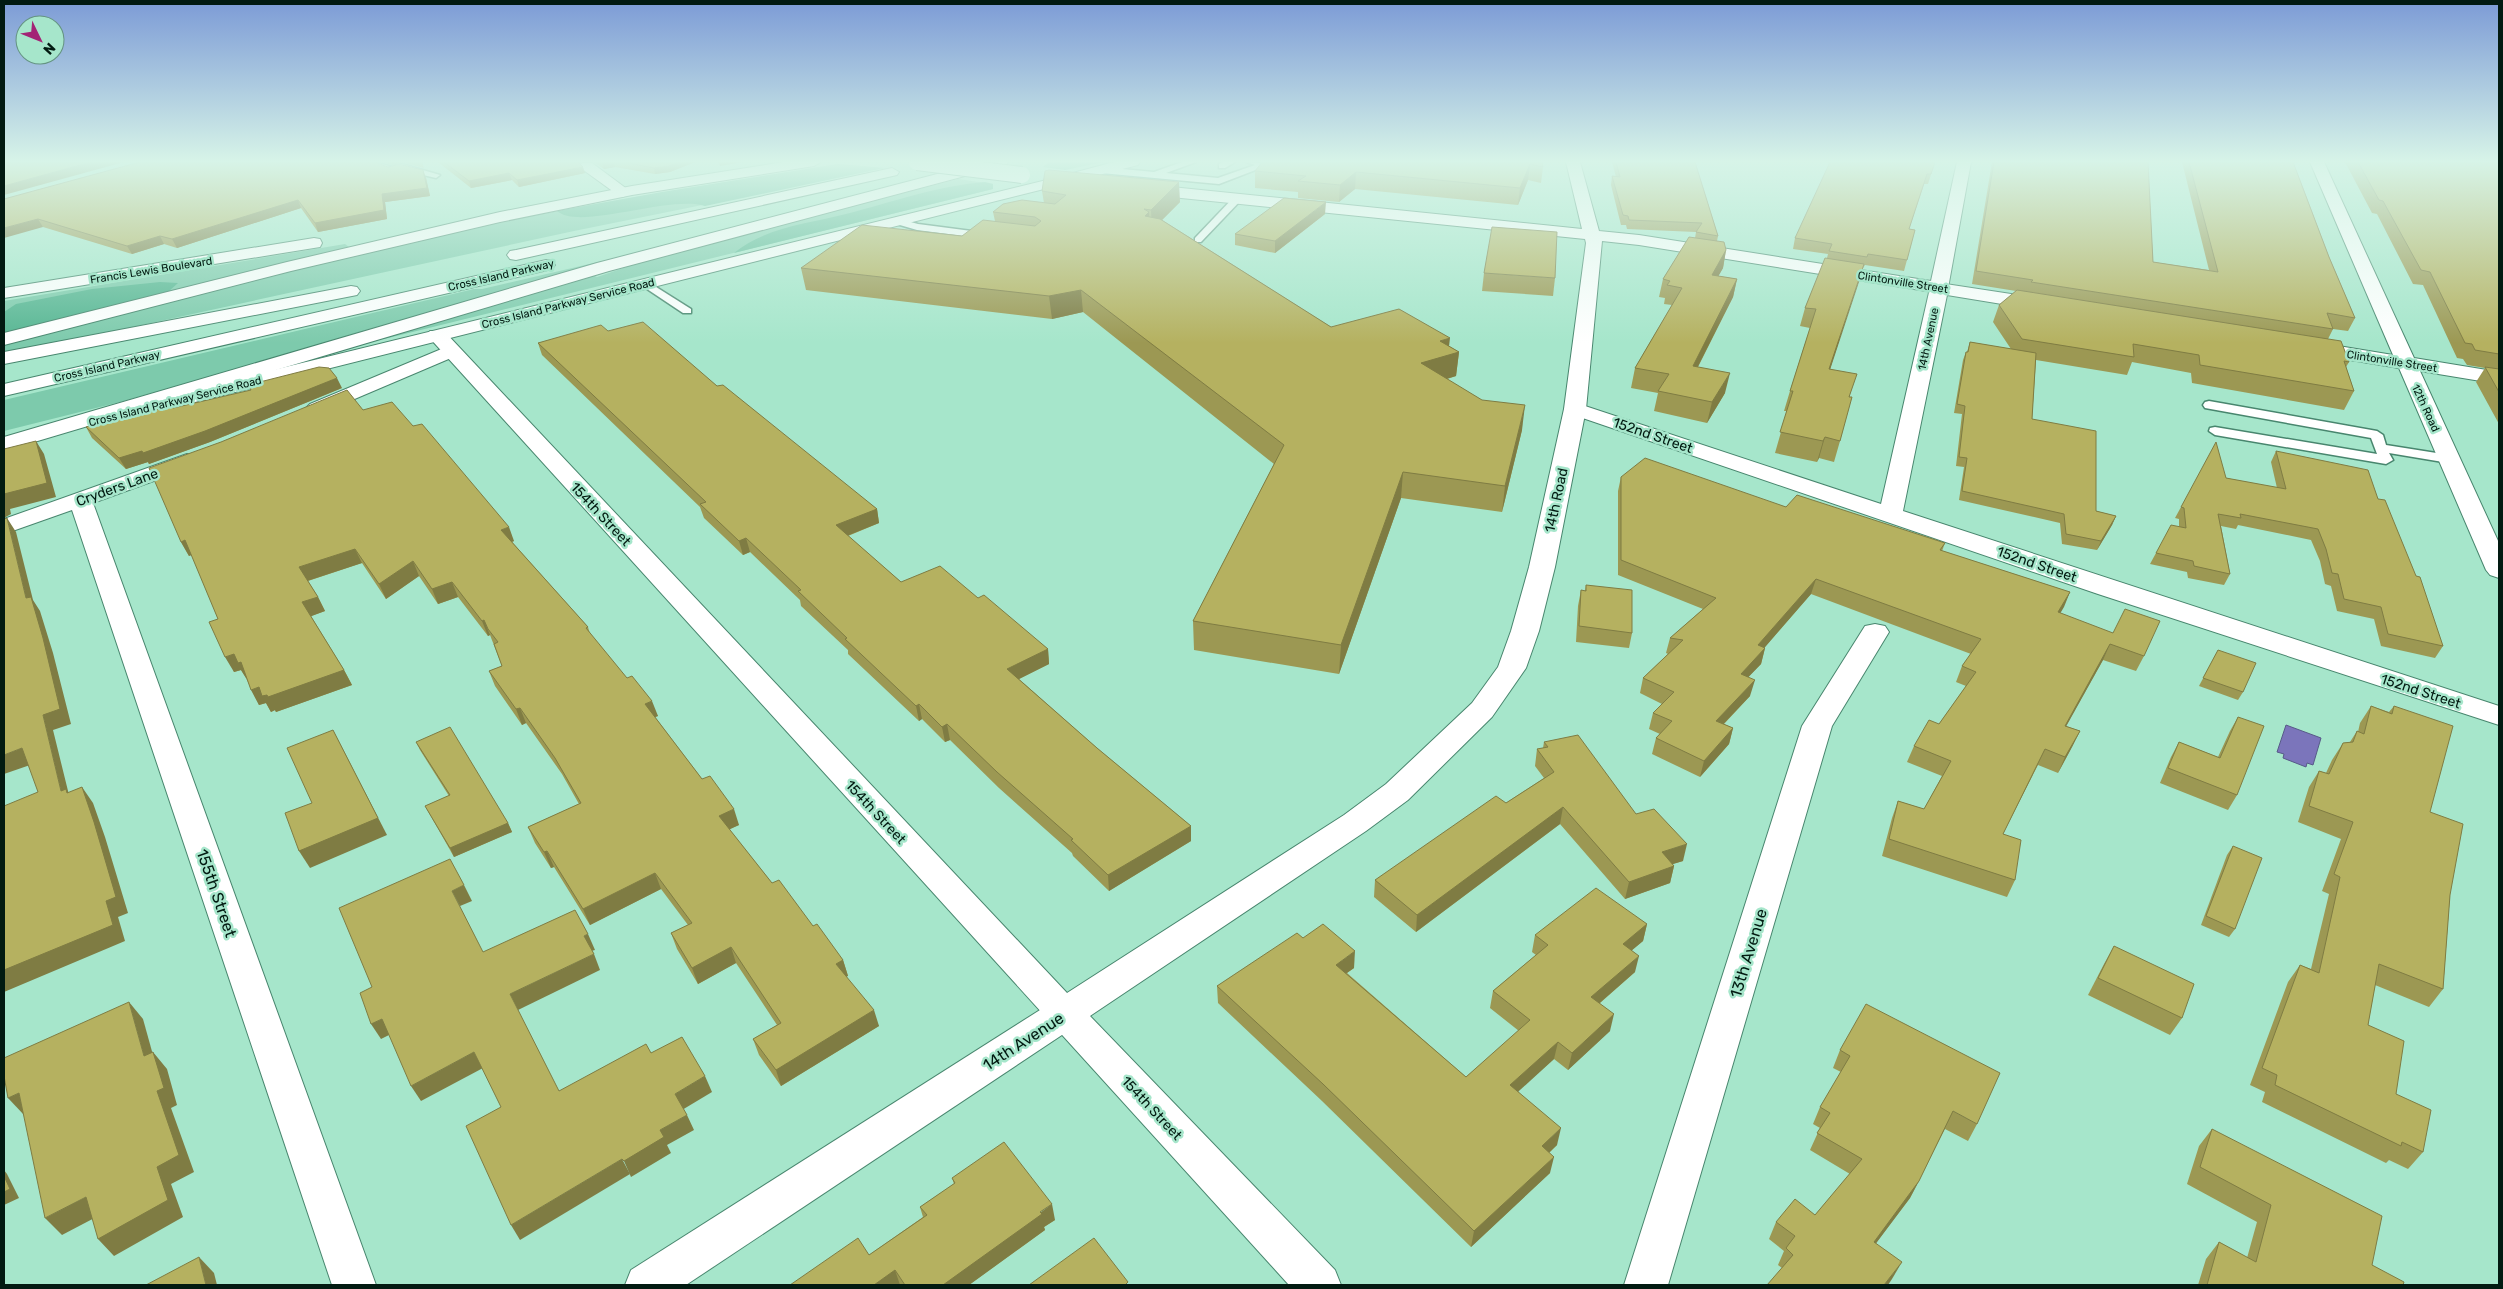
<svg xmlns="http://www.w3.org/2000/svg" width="2503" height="1289" font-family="Rubik,sans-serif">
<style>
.green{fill:#7dcaac}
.forest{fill:#56b592}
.water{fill:#7b75bb;stroke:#575a88}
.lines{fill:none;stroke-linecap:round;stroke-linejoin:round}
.service-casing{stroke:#48866e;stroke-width:3}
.minor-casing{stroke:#48866e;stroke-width:2}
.tertiary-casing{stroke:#48866e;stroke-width:2}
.secondary-casing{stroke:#48866e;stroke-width:2}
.primary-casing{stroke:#48866e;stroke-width:2}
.motorway-casing{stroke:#48866e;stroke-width:2}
.service{fill:#fff;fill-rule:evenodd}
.minor{fill:#fff;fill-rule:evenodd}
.tertiary{fill:#fff;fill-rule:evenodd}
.secondary{fill:#fff;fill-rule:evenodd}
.primary{fill:#fff;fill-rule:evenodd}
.motorway{fill:#fff;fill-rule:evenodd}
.primary-bridge-casing{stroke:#48866e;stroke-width:18;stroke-linecap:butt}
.primary-bridge{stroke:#fff;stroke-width:16}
.wall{fill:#9c9853}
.shaded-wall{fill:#7f7c43}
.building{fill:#b5b160;stroke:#7f7c43}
.labels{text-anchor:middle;stroke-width:5;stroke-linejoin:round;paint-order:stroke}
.far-street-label{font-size:11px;fill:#021a11;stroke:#a6e6cb}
.street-label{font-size:14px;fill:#021a11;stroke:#a6e6cb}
.near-street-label{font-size:16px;fill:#021a11;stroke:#a6e6cb}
</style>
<rect width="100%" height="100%" fill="#a6e6cb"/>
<g class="green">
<path d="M838,164L884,168L574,231L4,355V345C151,305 299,265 449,233C578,205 707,185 838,164Z"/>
<path d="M958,179L993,184V189L384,339L377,337L590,274L597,277L656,257Z"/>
<path d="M345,244L349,247L4,335V301Z"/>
<path d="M645,251L124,401L4,431V400L474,289H482Z"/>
</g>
<g class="forest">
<path d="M1049,162H1104L1065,170L1043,167Z"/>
<path d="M838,164L884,168L705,206C668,195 580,231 557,211L662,192Z"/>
<path d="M985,182L993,184V189L734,253C766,227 807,224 846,214C893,202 936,186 985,182Z"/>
<path d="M160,282L178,283L168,292L4,335V312L16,304L92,289Z"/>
</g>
<path class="water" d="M2286,725L2321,738L2313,765L2307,763L2306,767L2283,758L2284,754L2277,752Z"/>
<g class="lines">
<g class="service-casing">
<g id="service">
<path d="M360,162H375L392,167L402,164L440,175L436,178L402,170L392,173Z"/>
<path d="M1182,162H1196L1166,173L1218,178L1255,165L1246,162L1271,164L1219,184L1101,173L1097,170L1101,167L1154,172Z"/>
<path d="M1223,162H1235L1225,168H1219V164Z"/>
<path d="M1235,196L1243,198L1201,242H1195V238Z"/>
<path d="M896,218L918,224L987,233L992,236L987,239L917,230L893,223L891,221Z"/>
<path d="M645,280L691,309V313H683L641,285V281Z"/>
<path d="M2209,401L2377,431L2383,435L2386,445L2449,455L2456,459L2449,463L2389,453L2393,460L2386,464L2215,435L2209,431L2210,428L2215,427L2377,454L2371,438L2205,408L2203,405L2205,402Z"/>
</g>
</g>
<g class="minor-casing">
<g id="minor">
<path d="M2310,162H2324L2414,358L2499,372V384L2420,371L2499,543V578L2490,575L2486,570L2399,368L2308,353L2301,351L2298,347L2301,343L2308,341L2393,355Z"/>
<path d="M582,163H592L631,192L623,197L618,195L582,169L580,166Z"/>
<path d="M1939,283L2044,299L2050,301L2053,305L2050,309L2044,311L1947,295L1903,511L2499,706V725L2098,594L1568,413L1564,409L1568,405L1575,403L1582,405L1881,504L1930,288L1933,284Z"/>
<path d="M451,345L458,347L461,351L458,355L324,412L317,414L310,412L306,408L310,404Z"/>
<path d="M187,454L195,456L198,461L195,466L93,503L376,1285H332L72,510L4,534V519Z"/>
<path d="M1875,624L1885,626L1889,632L1832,726L1668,1285H1624L1802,726L1865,626Z"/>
<path d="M1064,999L1077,1003L1083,1014L1077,1025L686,1285H625L631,1270L1051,1003Z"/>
</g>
</g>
<g class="tertiary-casing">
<path id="tertiary" d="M1566,162H1580L1599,231L1639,235L1931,281L1957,162H1971L1948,288L1945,292L1939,293L1639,245L1602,241L1586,409L1555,567L1539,631L1526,668L1492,717L1408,800L1366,831L1090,1016L1335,1270L1341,1285H1289L427,335L430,331H444L1067,993L1344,815L1386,784L1472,703L1498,667L1511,631L1529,567L1564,409L1586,243L1585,239L1142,194L1134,189L1142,184L1582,229Z"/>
</g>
<g class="secondary-casing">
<path id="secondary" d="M1114,162H1140L1138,165L1063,184L1056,180L1058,177Z"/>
</g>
<g class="primary-casing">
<g id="primary">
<path d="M784,162H821L814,166L632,195L500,222L291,271L4,345V333L287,262L500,212L632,186Z"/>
<path d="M1063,176L1068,177L1070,180L1068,183L119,421L111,420L108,415L111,410Z"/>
<path d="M314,238L320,239L322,243L320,247L4,298V288Z"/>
</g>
</g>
<g class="motorway-casing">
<g id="motorway">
<path d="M983,162H1008L1006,165L609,271L4,451V437L597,263Z"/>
<path d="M892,168L899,172L897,175L516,260L510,259L507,255L510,251L516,250Z"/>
<path d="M546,260L552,261L555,265L552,269L4,396V384Z"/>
<path d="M351,286L357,287L360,291L357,295L4,364V352Z"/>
</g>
</g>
<use href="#service" class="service"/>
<use href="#minor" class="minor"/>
<use href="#tertiary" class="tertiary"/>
<use href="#secondary" class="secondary"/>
<use href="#primary" class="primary"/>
<use href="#motorway" class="motorway"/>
<g class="primary-bridge-casing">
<path id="primary-bridge" d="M917,162L1022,175"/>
</g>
<use href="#primary-bridge" class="primary-bridge"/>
</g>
<g class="wall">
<path d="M383,162H402L392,165Z"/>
<path d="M403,162H422L424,168Z"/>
<path d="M438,162H581L580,164L585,173L519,187L512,180L471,188Z"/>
<path d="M594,162H695L670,172L655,174L615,167L604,169Z"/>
<path d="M1542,162L1543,167L1541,183L1528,180L1518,205L1355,189L1339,202L1298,198V192L1255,188V171Z"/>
<path d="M1612,162H1695L1718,236L1717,241L1726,250L1723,268L1718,276L1737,279L1733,297L1698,367L1725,393L1707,423L1654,411L1658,393L1631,388L1635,368L1672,305L1664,304L1665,298L1659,297L1663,279L1695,238L1696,232L1627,229L1626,225H1621L1611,185L1612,176L1616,177Z"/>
<path d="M1935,162L1928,184H1924L1909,229L1915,230L1904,271L1865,265L1863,268H1862L1830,369L1850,397L1840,441L1834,462L1819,458L1817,462L1775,453L1787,411H1784L1790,391L1810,328L1800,326L1805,308L1827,258L1828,254L1793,249L1795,238Z"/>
<path d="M1992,162H2148L2153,262L2209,270L2182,162H2295L2294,164L2329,257L2355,318L2348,331L2333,329L2328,339L2349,362L2346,367L2354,391L2344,410L2192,383L2191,373L2132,362L2127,375L2036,360L2032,419L2096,511L2116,516L2112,525L2097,550L2062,544L2060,523L1959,500L1964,467L1956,466L1962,414L1954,413L1963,360L1966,352H1967L1970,342L2011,349L1993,322L1999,305L2016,291L1972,284Z"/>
<path d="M2345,162H2499V424L2476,382L2485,368L2467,365L2463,359L2457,358L2423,285L2413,284L2377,214L2372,213Z"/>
<path d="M388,167L426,178L430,196L385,202L387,219L318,232L301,208L177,248L164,244L132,254L43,227L4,199Z"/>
<path d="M1042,191L1180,202L1162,220L1331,327L1449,346L1459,352L1456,376L1447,379L1522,430L1502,512L1401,498L1339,674L1194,650L1193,621L1274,464L1083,312L1052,319L806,290L801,268L962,236L995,221L993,212L1044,203Z"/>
<path d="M1325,214L1275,253L1235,245V234Z"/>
<path d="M1484,273L1555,278L1553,296L1482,291Z"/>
<path d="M608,331L717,386L877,509L879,523L848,536L901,582L978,598L1048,649L1049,664L1019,679L1097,748L1191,826V841L1109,891L1073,856L1072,853L999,788L950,740L945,742L922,719L919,721L848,654V650L801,606L800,600L750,552L743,555L704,518L700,507L542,355L538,343Z"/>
<path d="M342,388L210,442L149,464L148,462L126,469L92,438L86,427L173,408Z"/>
<path d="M363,410L514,541L512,542L588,627L590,634L658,716L655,717L702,779L739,825L729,829L772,883L813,926L843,960L848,976H846L879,1026L781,1086L759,1055L753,1039L777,1025L736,963L698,984L677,949L671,933L688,925L661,889L590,925L554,867L551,868L535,843L528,827L579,804L562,774L526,723L522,725L495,686L489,671L502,666L490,635L488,636L458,597L438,604L419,576L386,599L362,563L308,581L318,597L325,611L311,616L344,670L352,685L276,712L275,710L271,712L266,703L259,705L246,678L241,670L234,672L218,619L192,555L189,556L181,542Z"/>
<path d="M2276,451L2378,499L2443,646L2435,658L2381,646L2374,619L2337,611L2331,586L2325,584L2320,561L2311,540L2238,525L2236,529L2221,526L2230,574L2224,585L2188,578L2187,572L2150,564L2156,553L2179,527V519L2175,518L2181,507L2226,478L2277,488L2271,462Z"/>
<path d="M1621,477L1786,507L1945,543L1942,551L2070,592L2060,613L2144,656L2136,671L2103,660L2066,726L2080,731L2072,747L2058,773L2038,765L2003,834L2015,880L2007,897L1882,856L1892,818L1898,801L1924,809L1942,776L1907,762L1914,746L1939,724L1966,686L1956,682L1962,666L1971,654L1811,594L1764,648H1765L1761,664L1748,677L1750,696L1724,724L1733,728L1729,744L1700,777L1652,754L1656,738L1660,734L1649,729L1653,713L1662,704L1640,693L1643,678L1668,654L1666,653L1670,638L1703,609L1618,575V491Z"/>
<path d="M1586,585L1632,633L1629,648L1576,642L1578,606L1581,590L1585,591Z"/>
<path d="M2218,650L2243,692L2238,700L2199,686Z"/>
<path d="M2371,706L2389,712L2394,706L2430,812L2450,895L2443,989L2429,1007L2375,985L2368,1025L2396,1094L2423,1152L2408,1169L2389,1160L2386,1163L2262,1102L2265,1092L2250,1085L2288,982L2300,965L2311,969L2329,894L2322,891L2341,839L2298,822L2309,787L2319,771L2326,773L2332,760L2343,743L2350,742L2357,731L2358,732L2360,723Z"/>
<path d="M2238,717L2237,795L2228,810L2160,783L2171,757L2179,742L2218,757L2230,731Z"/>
<path d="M416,742L508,823L512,832L454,857L425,806L449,796L420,750Z"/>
<path d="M1544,742L1636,814L1683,861L1672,864L1674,866L1670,883L1625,899L1560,824L1416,932L1374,897L1375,880L1506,803L1544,778L1535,766L1537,749L1543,748Z"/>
<path d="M2233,846L2235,929L2229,937L2201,925L2227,855Z"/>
<path d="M1647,924L1643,941L1632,950L1635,972L1600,1003L1610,1031L1568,1070L1554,1059L1518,1091L1557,1145L1549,1153L1550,1173L1471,1247L1322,1101L1218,1003L1217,986L1303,938L1354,968L1347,973L1466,1077L1519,1031L1490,1008L1493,991L1536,955L1532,952L1535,935Z"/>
<path d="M2114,946L2182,1018L2170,1035L2088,995L2104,964Z"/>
<path d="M1840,1050L1977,1124L1968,1141L1945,1129L1910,1198L1876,1243L1892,1279L1782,1268L1778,1265L1784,1251L1769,1239L1776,1222L1815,1215L1850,1174L1810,1150L1820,1128L1813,1124L1820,1107L1841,1072L1833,1068Z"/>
<path d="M2212,1129L2372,1265L2403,1285H2198L2206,1259L2219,1242L2247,1258L2257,1222L2187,1184L2199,1146Z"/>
<path d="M952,1178L1055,1220L1044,1227L1045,1230L969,1285H790L869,1255L923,1217L920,1207L954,1184Z"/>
</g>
<g class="shaded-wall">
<path d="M91,162H124L4,195V186Z"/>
<path d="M391,162H402L392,165Z"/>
<path d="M604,162H614L615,167L604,169L602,163Z"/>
<path d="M677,162H695L670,172L655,174L654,168Z"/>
<path d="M719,162H743L720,166Z"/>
<path d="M1530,164L1528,180L1518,205L1520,188Z"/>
<path d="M583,167L585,173L519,187L517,180Z"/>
<path d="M423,170L426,178L430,196L385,202L387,219L318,232L315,223L382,194Z"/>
<path d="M1356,172L1355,189L1339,202L1340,185Z"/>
<path d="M509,173L512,180L471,188L469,181Z"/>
<path d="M1179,182L1180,202L1152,230L1151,210Z"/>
<path d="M298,200L301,208L177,248L172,239Z"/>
<path d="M1326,202L1325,214L1275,253V241Z"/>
<path d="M1149,212L1150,232L1145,216Z"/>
<path d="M38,219L43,227L4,238V228Z"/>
<path d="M160,236L164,244L132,254L127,246Z"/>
<path d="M1726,250L1723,268L1709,293L1712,275Z"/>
<path d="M1864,264L1859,282L1824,388L1829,369Z"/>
<path d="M1737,279L1733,297L1688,386L1693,366Z"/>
<path d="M1081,290L1083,312L1052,319L1049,296Z"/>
<path d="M1450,338L1448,355L1459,352L1456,376L1419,387L1421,363L1440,341Z"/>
<path d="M1730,373L1725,393L1707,423L1712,402Z"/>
<path d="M337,378L342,388L210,442L149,464L148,462L126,469L119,458Z"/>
<path d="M1525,405L1522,430L1502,512L1505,486Z"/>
<path d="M1825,437L1819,458L1817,462L1823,441Z"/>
<path d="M36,441L44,454L56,497L10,509L11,514L4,518V494Z"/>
<path d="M1403,472L1401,498L1339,674L1341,645Z"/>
<path d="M877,509L879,523L839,539L836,525Z"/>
<path d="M2116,516L2112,525L2097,550L2101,541Z"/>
<path d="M7,518L16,532L33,600L40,611L53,653L71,724L53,730L69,795L61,791L43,715L26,598Z"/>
<path d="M509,527L514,541L506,544L501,530Z"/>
<path d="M746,538L750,552L743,555L739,541Z"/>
<path d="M185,540L193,554L189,556L181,542Z"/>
<path d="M355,549L362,563L307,581L299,567Z"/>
<path d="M413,561L419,576L386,599L379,584Z"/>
<path d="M1816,579L1811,594L1753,661L1758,645Z"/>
<path d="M452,582L458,597L438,604L432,589Z"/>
<path d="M2070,592L2064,607L2052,627L2058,612Z"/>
<path d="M318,597L325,611L309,617L302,602Z"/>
<path d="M484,620L490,635L488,636L482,621Z"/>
<path d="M2110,644L2103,660L2058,741L2065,726Z"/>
<path d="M1765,648L1761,664L1736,690L1741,674Z"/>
<path d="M1048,649L1049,664L1009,684L1007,669Z"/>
<path d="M234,654L241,662L250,677L246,678L241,670L234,672L225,657Z"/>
<path d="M344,670L352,685L276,712L275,710L271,712L266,703L259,705L251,690L259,687Z"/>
<path d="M1755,680L1750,696L1712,736L1716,721Z"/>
<path d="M652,701L658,716L650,719L645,704Z"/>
<path d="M919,704L922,719L919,721L916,706Z"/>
<path d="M520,708L526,723L522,725L516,709Z"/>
<path d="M947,724L950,740L945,742L942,727Z"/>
<path d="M1733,728L1729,744L1700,777L1704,761Z"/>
<path d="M333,730L387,835L310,868L299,851Z"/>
<path d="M2080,731L2072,747L2058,773L2065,757Z"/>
<path d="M22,748L33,764L4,774V755Z"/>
<path d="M82,787L93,803L105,837L128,913L118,917L125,941L4,992V970L106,901Z"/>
<path d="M1563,807L1560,824L1416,932L1417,915Z"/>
<path d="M734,809L739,825L724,832L719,816Z"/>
<path d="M508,823L512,832L454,857L450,848Z"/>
<path d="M1191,826V841L1109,891L1108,875Z"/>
<path d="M1687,844L1683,861L1657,869L1662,852Z"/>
<path d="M547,851L554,867L551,868L544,852Z"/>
<path d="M1674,866L1670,883L1625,899L1629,882Z"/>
<path d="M655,873L661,889L590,925L583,909Z"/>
<path d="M464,885L472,901L460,906L452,891Z"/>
<path d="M1647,924L1643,941L1619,961L1623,944Z"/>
<path d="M588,934L595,950L591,951L584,936Z"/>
<path d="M731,947L736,963L698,984L692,968Z"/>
<path d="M1355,951L1354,968L1335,981L1336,965Z"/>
<path d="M594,954L600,970L518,1010L510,994Z"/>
<path d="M1639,956L1635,972L1587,1014L1591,997Z"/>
<path d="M843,960L848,976L840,980L836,964Z"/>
<path d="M129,1002L143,1019L158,1073L144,1056Z"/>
<path d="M874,1010L879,1026L781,1086L776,1070Z"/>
<path d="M1614,1014L1610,1031L1568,1070L1572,1053Z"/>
<path d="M382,1019L391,1034L381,1039L371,1024Z"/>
<path d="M1558,1042L1554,1059L1507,1102L1510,1085Z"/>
<path d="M153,1052L167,1069L177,1105L171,1108L194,1172L171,1184L183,1217L114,1256L98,1239L157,1091Z"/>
<path d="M474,1052L483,1068L421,1101L411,1086Z"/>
<path d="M705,1076L712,1092L682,1110L675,1094Z"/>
<path d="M19,1093L24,1115L8,1098Z"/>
<path d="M687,1115L694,1130L667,1145L671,1153L631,1177L624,1161L660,1130Z"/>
<path d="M1561,1128L1557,1145L1538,1163L1542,1146Z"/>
<path d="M1554,1157L1550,1173L1471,1247L1474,1231Z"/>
<path d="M622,1159L630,1174L520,1240L511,1225Z"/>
<path d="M4,1170L7,1174L19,1198L4,1205Z"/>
<path d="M1919,1181L1910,1198L1865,1258L1874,1242Z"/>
<path d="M86,1197L102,1214L62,1235L45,1218Z"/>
<path d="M1052,1204L1055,1220L1044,1227L1045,1230L969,1285H943Z"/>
<path d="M199,1257L214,1273L217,1285H206Z"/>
<path d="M1902,1262L1892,1279L1888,1285H1884Z"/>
<path d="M895,1270L900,1285H874Z"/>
</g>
<g class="building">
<path d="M4,162H91L4,186Z"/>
<path d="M140,162H375L388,167L399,164L423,170L427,188L382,194L384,210L315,223L298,200L172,239L160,236L127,246L38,219L4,228V199Z"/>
<path d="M444,162H578L583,167L517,180L509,173L469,181Z"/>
<path d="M624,162H677L669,166L654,168Z"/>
<path d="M1262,162H1542L1543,167L1530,164L1520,188L1356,172L1340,185L1298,181L1306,176L1255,171Z"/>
<path d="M1616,162H1695L1718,236L1696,232L1702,223L1629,220L1628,216L1623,215L1612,176L1620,177Z"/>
<path d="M1830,162H1935L1931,174H1927L1909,229L1915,230L1907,260L1868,254L1867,257L1829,251L1832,244L1795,238Z"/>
<path d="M1994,162H2148L2153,262L2218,272L2189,162H2293L2329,257L2355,318L2327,313L2333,329L2031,282L2033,280L1976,271Z"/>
<path d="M2358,162H2499V354L2475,350L2472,344L2465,343L2430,272L2421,270L2383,201L2379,200Z"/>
<path d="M1049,170L1179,182L1151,210L1144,209L1149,212L1145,216L1160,219L1331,327L1399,309L1450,338L1440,341L1459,352L1421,363L1482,400L1525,405L1505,486L1403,472L1341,645L1193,621L1284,445L1081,290L1049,296L801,268L862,225L962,236L983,220L1035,226L1041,221L1035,217L993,212L1003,204L1022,200L1055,204L1066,195L1042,191L1045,171Z"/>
<path d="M1284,198L1326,202L1275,241L1235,234Z"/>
<path d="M1492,227L1557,232L1555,278L1484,273Z"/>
<path d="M1689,237L1724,242L1726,250L1712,275L1737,279L1693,366L1730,373L1712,402L1658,391L1669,374L1635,368L1682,288L1667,285L1670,281L1663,279Z"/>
<path d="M1825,258L1864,264L1829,369L1857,374L1849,397H1852L1840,441L1825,437L1823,441L1780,432L1793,391H1790L1816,309L1805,308Z"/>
<path d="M2017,290L2341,341L2349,362L2344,361L2354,391L2200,365L2199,355L2133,344L2134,357L2022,339L1999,305Z"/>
<path d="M643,322L717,386L723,385L877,509L836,525L901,582L940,566L978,598L984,595L1048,649L1007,669L1097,748L1191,826L1108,875L1071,840L1073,839L997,772L947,724L942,727L919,704L916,706L845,639L847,638L798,591L801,590L746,538L739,541L700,504L706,502L538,343L601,325L608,331Z"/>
<path d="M1970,342L2036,353L2032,419L2096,431V511L2116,516L2101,541L2066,534L2064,514L1962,491L1967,458L1959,457L1965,406L1957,404L1966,352H1968Z"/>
<path d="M319,367L329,368L337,378L205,431L143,453L142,451L119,458L86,427L172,406L173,408L251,390L248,385Z"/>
<path d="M2485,367L2499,369V392Z"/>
<path d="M347,390L363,410L392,402L413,426L422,424L509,527L501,530L588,627L586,628L627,678L632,676L652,701L645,704L702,779L710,776L734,809L719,816L772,883L779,880L813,926L817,924L843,960L836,964L874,1010L776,1070L753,1039L781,1023L731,947L692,968L671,933L692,923L655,873L583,909L547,851L544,852L528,827L581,803L555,758L520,708L516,709L489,671L502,666L494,644L498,642L488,629L484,620L482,621L452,582L432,589L413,561L379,584L355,549L299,567L318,597L302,602L344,670L268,697L267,695L262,696L259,687L251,690L241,662L238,663L234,654L225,657L209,622L218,619L185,540L181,542L149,468L221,442Z"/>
<path d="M36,441L47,483L4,494V449Z"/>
<path d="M2216,442L2226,478L2286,489L2276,451L2368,470L2378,499L2385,500L2416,576L2420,577L2443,646L2388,634L2381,607L2344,599L2338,574L2332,573L2326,549L2318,529L2240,514L2241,518L2218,514L2230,574L2194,566L2193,561L2156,553L2171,525L2186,528L2184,508L2181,507Z"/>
<path d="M1645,458L1786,507L1797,495L1945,543L1940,550L2070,592L2058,612L2113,633L2125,609L2160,621L2144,656L2110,644L2065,726L2080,731L2065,757L2045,749L2003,834L2021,840L2015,880L1889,839L1898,801L1924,809L1951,761L1914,746L1929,720L1939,724L1976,672L1962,666L1981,639L1816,579L1758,645L1765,648L1741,674L1755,680L1716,721L1733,728L1704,761L1656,738L1672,721L1653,713L1674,692L1643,678L1683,640L1670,638L1716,598L1621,560V477Z"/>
<path d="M7,518L26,598L31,597L43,638L60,709L43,715L61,791L66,789L67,793L82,787L94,822L116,897L106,901L113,925L4,970V806L38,792L22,748L4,755V519Z"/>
<path d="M1586,585L1632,590V633L1579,626L1581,590L1586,591Z"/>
<path d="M2218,650L2256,663L2243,692L2203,678Z"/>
<path d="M2371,706L2392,714L2394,706L2453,726L2430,812L2463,824L2450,895L2443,989L2379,964L2368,1025L2404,1041L2396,1094L2431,1110L2423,1152L2402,1142L2401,1146L2275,1085L2277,1075L2262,1068L2300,965L2319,973L2340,877L2334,874L2353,822L2309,806L2319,771L2329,774L2343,743L2353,742L2357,731L2364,734Z"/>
<path d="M2238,717L2264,726L2237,795L2168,768L2179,742L2220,758Z"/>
<path d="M450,727L508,823L450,848L425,806L450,795L416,742Z"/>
<path d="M333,730L378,818L299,851L285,813L312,803L287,748Z"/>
<path d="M1578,735L1636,814L1654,809L1687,844L1662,852L1674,866L1629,882L1563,807L1417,915L1375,880L1496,796L1506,803L1554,772L1537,749L1548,747L1544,742Z"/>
<path d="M2233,846L2262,858L2235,929L2206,916Z"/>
<path d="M450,859L464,885L452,891L483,952L575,910L588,934L584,936L594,954L510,994L559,1091L646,1044L651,1053L682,1037L705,1076L675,1094L687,1115L660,1130L664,1137L624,1161L622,1159L511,1225L466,1126L501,1107L474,1052L411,1086L382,1019L371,1024L360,993L372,987L339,908Z"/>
<path d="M1596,888L1647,924L1623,944L1639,956L1591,997L1614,1014L1572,1053L1558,1042L1510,1085L1561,1128L1542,1146L1554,1157L1474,1231L1323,1084L1217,986L1297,933L1303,938L1323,924L1355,951L1336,965L1466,1077L1530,1020L1493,991L1548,945L1535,935Z"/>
<path d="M2114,946L2194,984L2182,1018L2098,978Z"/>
<path d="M129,1002L144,1056L153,1052L164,1088L157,1091L179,1155L157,1167L168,1200L98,1239L86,1197L45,1218L19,1093L8,1098L4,1076V1058Z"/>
<path d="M1866,1004L2000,1073L1977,1124L1953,1111L1919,1181L1874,1242L1902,1262L1884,1285H1767L1793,1255L1786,1248L1795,1236L1776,1222L1795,1199L1815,1215L1862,1159L1817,1133L1830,1113L1820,1107L1850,1056L1840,1050Z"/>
<path d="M2212,1129L2382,1216L2372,1265L2404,1282L2403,1285H2207L2219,1242L2256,1262L2271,1205L2200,1167Z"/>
<path d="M1004,1142L1052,1204L1040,1212L1042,1214L943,1285H905L895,1270L874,1285H790L858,1238L869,1255L927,1215L920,1207L955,1183L952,1178Z"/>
<path d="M4,1176L10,1189L4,1192Z"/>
<path d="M1094,1238L1128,1282L1125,1285H1029Z"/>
<path d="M199,1257L206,1285H146Z"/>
</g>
<linearGradient id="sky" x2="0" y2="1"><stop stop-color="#7c9bd6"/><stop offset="0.47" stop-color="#d7f4e8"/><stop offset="1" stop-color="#d7f4e8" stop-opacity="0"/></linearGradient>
<rect width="2503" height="343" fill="url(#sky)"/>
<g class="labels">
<g class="far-street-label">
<text transform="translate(151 270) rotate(-9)" y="4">Francis Lewis Boulevard</text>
<text transform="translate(501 275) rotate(-13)" y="4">Cross Island Parkway</text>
<text transform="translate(1903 282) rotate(9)" y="4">Clintonville Street</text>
<text transform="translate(568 303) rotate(-14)" y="4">Cross Island Parkway Service Road</text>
<text transform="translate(1928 339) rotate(-78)" y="4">14th Avenue</text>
<text transform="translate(2392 361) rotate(9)" y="4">Clintonville Street</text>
<text transform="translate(107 366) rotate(-13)" y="4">Cross Island Parkway</text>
<text transform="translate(175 401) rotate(-14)" y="4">Cross Island Parkway Service Road</text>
<text transform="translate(2426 408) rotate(65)" y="4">12th Road</text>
</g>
<g class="street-label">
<text transform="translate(1653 435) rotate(19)" y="5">152nd Street</text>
<text transform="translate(117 487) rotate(-20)" y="5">Cryders Lane</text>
<text transform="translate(1556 500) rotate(-78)" y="5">14th Road</text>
<text transform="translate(601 514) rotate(47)" y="5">154th Street</text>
<text transform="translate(2037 564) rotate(19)" y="5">152nd Street</text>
<text transform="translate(2421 691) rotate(18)" y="5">152nd Street</text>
<text transform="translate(876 812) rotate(47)" y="5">154th Street</text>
<text transform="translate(1152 1108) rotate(47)" y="5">154th Street</text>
</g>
<g class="near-street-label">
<text transform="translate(217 893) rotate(71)" y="6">155th Street</text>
<text transform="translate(1748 953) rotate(-73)" y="6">13th Avenue</text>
<text transform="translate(1023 1041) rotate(-33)" y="6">14th Avenue</text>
</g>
</g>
<rect width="2503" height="1289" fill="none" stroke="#021a11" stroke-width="10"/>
<g transform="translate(40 40) rotate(133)"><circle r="24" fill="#a6e6cb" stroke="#649481"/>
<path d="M0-4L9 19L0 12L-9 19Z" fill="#a32475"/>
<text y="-8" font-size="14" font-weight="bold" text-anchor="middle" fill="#021a11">N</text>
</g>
</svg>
